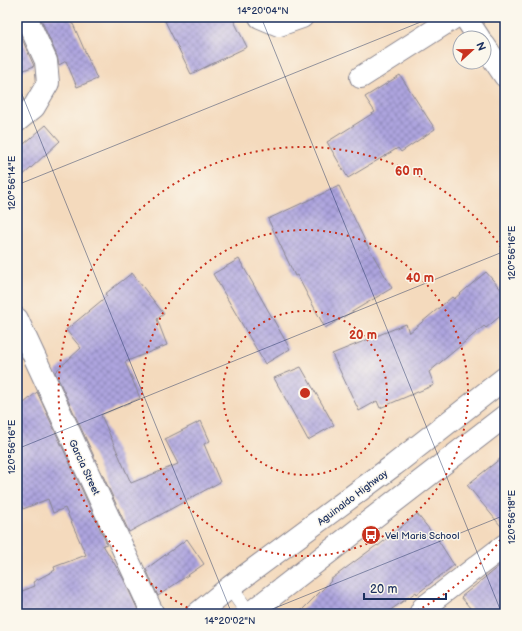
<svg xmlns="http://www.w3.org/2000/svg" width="522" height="631" font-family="'Balsamiq Sans',sans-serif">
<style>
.building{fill:url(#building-cross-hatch)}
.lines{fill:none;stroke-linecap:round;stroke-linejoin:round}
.service-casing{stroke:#88848e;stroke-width:16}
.minor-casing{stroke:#88848e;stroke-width:24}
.trunk-casing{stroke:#88848e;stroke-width:24}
.service{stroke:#fff;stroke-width:15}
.minor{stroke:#fff;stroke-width:22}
.trunk{stroke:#fff;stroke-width:22}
.ticks{fill:none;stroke:#1b2f5e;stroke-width:1;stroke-opacity:0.45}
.ring{fill:none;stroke:#c8321e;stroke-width:2;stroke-dasharray:2 4}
.labels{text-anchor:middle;stroke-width:3;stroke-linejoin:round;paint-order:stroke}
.street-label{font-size:10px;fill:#1b2f5e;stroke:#fbf7ec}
.poi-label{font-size:10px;fill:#1b2f5e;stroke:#fbf7ec;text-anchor:start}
.centre{fill:#c8321e;stroke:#fbf7ec;stroke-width:2}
.ring-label{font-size:12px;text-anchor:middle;font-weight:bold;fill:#c8321e;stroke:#fbf7ec;stroke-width:3;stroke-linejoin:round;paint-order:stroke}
.neatline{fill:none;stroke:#1b2f5e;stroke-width:1.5}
.ticks-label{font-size:10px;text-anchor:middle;fill:#1b2f5e}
</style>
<defs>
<pattern id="building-cross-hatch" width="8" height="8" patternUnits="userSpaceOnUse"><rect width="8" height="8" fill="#ada4de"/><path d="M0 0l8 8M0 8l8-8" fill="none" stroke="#8c86b7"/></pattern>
</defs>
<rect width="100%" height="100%" fill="#fbf7ec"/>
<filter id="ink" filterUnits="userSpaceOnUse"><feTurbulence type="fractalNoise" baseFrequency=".025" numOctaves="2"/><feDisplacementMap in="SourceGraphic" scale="8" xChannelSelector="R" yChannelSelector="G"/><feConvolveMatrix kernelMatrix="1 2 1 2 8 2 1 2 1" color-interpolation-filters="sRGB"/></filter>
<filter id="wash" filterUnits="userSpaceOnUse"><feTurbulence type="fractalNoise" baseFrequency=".012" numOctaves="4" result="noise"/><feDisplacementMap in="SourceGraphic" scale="16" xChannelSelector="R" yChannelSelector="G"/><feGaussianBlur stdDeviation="0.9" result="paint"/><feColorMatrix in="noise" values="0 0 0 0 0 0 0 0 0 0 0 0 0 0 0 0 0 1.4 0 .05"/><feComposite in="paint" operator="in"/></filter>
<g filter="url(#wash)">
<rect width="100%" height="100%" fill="#f4dabd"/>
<g id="blocks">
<g class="building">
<path d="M40,17H70L97,79L77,87L66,61L59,65L57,56Z"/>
<path d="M163,17H232L247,47L191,74Z"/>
<path d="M19,32L34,66L17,73V33Z"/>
<path d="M400,75L435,129L401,152L398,148L348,178L327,142L375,112L365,97Z"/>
<path d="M46,125L60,141L17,181V150Z"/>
<path d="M339,186L366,243L392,288L325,328L297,275L295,276L268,219Z"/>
<path d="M239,259L290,349L265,364L213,274Z"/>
<path d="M486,272L505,294V312L486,328L484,326L429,372L434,385L380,408L377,401L359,411L332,354L406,324L409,333L452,297L454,299Z"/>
<path d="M132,273L164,314L157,319L167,345L125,362L140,398L101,415L131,483L178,464L165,439L201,421L210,441L204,444L220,482L129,532L55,372L81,348L66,330L107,296L105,294Z"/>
<path d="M301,367L334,425L308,440L274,378Z"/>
<path d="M37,392L107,544L103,545L123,578L138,610L133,614H17V593L35,586L33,582L55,570L54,567L86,555L65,508L53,513L48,499L23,509L17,495V409Z"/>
<path d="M505,455V531L467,485Z"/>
<path d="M417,514L438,540L454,565L417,594L416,592L385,614H298L331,581L330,580L377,545L378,546Z"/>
<path d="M187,539L204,564L158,596L146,569Z"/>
<path d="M505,561V614H475L461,597Z"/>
</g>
</g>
</g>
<g filter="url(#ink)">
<use href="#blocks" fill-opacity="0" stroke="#88848e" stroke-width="1"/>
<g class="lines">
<g class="service-casing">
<path id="service" d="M230,587L249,614"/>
</g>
<g class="minor-casing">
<g id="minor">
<path d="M260,17L279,25L302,17"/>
<path d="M465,17L479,38"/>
<path d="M484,45L505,76"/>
<path d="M361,77L455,17"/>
<path d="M17,121L34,107L48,83L46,61L26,17"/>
<path d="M17,319L153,614"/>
<path d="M420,614L423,608L505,545"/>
</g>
</g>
<g class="trunk-casing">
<g id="trunk">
<path d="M197,614L230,587L394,465L505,378"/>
<path d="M249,614L505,416"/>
</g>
</g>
<use href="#service" class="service"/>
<use href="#minor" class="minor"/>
<use href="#trunk" class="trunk"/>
</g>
</g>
<path class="ticks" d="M261,17L502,614M17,82L232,614M17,185L433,17M17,449L505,251M260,614L505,515"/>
<g class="ring">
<circle cx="305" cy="393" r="82"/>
<circle cx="305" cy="393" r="163"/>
<path d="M504 535A245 245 0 0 1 412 613M198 613A245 245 0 1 1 504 251"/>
</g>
<defs>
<g id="bus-disc" transform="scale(1)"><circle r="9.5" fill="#c8321e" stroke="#fbf7ec"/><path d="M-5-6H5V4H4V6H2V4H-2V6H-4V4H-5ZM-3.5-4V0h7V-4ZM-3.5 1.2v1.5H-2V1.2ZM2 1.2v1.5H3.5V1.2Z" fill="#fff"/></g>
</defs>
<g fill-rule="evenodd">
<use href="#bus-disc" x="371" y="535"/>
</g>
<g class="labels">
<g class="street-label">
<text transform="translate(85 467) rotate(65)" y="4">Garcia Street</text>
<text transform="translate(352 497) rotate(-37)" y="4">Aguinaldo Highway</text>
</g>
<g class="poi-label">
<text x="385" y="539">Vel Maris School</text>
</g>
</g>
<circle cx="305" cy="393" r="6" class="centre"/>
<g class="ring-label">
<text x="409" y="175">60 m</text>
<text x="420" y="282">40 m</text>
<text x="363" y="339">20 m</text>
</g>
<rect width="522" height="631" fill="none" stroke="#fbf7ec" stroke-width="44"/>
<g transform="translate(472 50) rotate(68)"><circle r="19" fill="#fbf7ec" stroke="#a1a7b3"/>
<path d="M0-3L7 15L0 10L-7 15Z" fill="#c8321e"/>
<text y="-6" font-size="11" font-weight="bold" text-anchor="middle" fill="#1b2f5e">N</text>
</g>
<path d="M364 593v6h82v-6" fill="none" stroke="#1b2f5e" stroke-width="2"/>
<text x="370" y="593" font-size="12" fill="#1b2f5e" stroke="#fbf7ec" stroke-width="3" paint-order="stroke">20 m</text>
<rect x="22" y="22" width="478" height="587" class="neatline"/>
<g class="ticks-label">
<text x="263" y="14">14°20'04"N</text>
<text transform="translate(11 183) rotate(-90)" y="4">120°56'14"E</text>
<text transform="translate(511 253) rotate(-90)" y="4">120°56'16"E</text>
<text transform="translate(11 447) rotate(-90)" y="4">120°56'16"E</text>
<text transform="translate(511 517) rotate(-90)" y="4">120°56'18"E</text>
<text x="230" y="624">14°20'02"N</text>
</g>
</svg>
